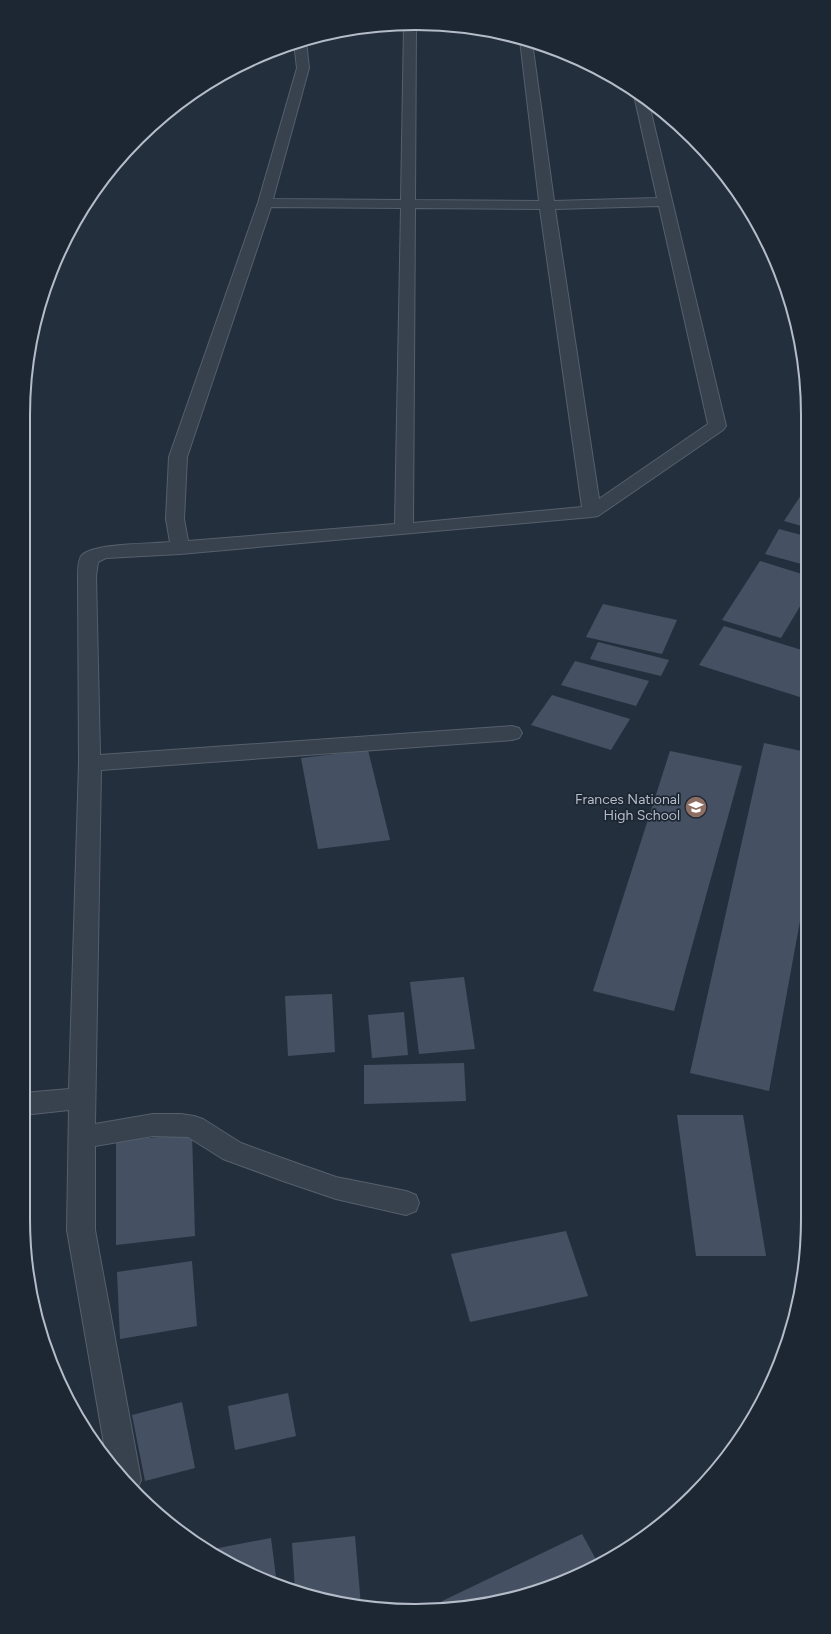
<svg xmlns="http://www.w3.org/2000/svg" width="831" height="1634" font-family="Figtree,sans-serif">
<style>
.building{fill:#455162}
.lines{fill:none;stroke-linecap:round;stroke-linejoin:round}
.minor-casing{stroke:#565f6c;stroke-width:2}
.minor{fill:#38414e;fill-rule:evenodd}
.labels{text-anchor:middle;stroke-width:3.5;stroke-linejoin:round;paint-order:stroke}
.poi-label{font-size:14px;fill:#b4bcc9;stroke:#1d2633;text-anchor:end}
.rim{fill:none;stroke:#b4bcc9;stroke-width:2}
</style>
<rect width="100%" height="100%" fill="#242f3e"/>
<g class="building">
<path d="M805,489V527L784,521Z"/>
<path d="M779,529L805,536V565L765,554Z"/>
<path d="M760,561L805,575V598L781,638L722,620Z"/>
<path d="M603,604L677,620L662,654L586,637Z"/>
<path d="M724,626L805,651L806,699L699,665Z"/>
<path d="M598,642L669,660L661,676L590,659Z"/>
<path d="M575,661L649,681L636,706L561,685Z"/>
<path d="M552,695L630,719L611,750L531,725Z"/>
<path d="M764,743L806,752V888L769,1091L690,1073Z"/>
<path d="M368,750L390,840L318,849L301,758Z"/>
<path d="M670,751L742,766L674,1011L593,991Z"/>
<path d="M464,977L475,1049L419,1054L410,982Z"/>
<path d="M332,994L335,1052L288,1056L285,996Z"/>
<path d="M404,1012L408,1055L372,1058L368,1015Z"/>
<path d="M464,1063L466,1101L364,1104V1065Z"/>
<path d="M677,1115H743L766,1256H696Z"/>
<path d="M192,1134L195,1236L116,1245V1141Z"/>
<path d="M566,1231L588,1296L470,1322L451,1254Z"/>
<path d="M192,1261L197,1326L120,1339L117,1272Z"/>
<path d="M288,1393L296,1436L235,1450L228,1406Z"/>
<path d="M182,1402L195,1468L145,1481L132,1415Z"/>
<path d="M582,1534L599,1565L589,1571L517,1598L467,1608L438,1609L436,1604Z"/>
<path d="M355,1536L361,1606L339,1603L295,1590L292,1543Z"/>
<path d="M271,1538L277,1585L265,1581L208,1550Z"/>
</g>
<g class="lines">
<g class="minor-casing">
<path id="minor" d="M404,25H416L415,200L539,201L520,40L521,38L532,42L554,201L657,198L634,95L635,92L648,100L726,426L723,430L598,516L592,517L180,554L106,558L98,562L96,576L100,755L512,726L519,728L522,733L519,738L512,740L101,770L95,1124L153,1114H181L194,1116L203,1119L241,1143L296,1163L336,1177L406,1191L416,1195L419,1203L416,1211L406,1215L336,1199L283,1181L223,1159L188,1137L153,1136L95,1146V1230L141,1480L136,1491L107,1461L67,1230L69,1110L23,1115V1093L69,1089L79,763L78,576C78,570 78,559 82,555C95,543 151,544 170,542L166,519L169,457L258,203L297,68L294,43L306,41L309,68L273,199L401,200ZM659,206L708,424L599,499L555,209ZM271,207L401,208L395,524L188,541L184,519L187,457ZM415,208L540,209L582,507L413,523Z"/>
</g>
<use href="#minor" class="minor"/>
</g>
<defs>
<g id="school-disc" transform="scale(1.15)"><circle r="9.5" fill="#8d6e63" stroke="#1d2633"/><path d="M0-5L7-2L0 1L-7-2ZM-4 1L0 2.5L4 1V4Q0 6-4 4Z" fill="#fff"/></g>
</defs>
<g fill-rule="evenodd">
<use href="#school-disc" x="696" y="807"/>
</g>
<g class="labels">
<g class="poi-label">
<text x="680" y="804">Frances National<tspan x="680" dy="16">High School</tspan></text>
</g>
</g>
<path d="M0 0H831V1634H0ZM415 30H416A385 385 0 0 1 801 415V1219A385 385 0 0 1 416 1604H415A385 385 0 0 1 30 1219V415A385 385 0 0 1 415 30Z" fill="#1d2633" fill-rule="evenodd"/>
<path class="rim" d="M415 30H416A385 385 0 0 1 801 415V1219A385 385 0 0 1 416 1604H415A385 385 0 0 1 30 1219V415A385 385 0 0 1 415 30Z"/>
</svg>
